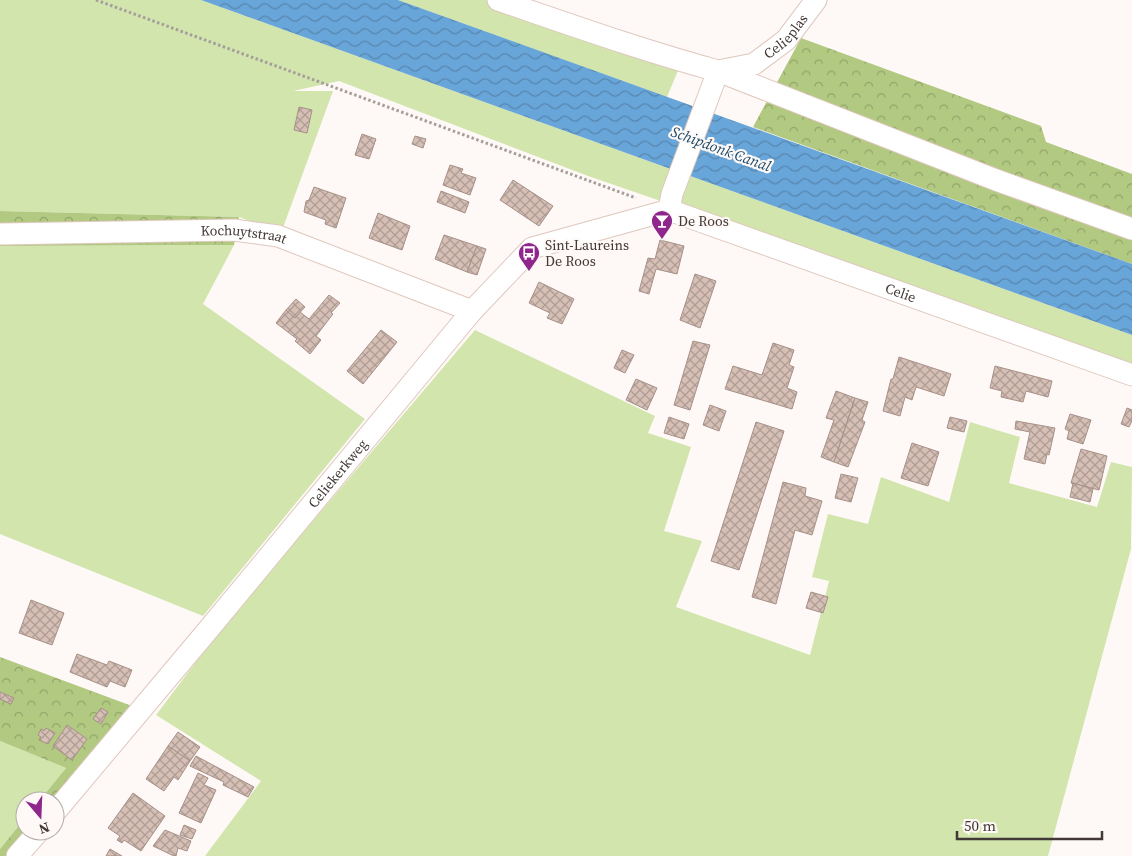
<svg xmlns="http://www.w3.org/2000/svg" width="1132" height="856" font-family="'Source Serif 4',serif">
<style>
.green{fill:#d2e5ad}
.forest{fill:url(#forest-crowns)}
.water{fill:url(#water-waves)}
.building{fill:url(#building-cross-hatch);stroke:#a69087}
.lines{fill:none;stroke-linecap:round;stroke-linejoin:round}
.minor-casing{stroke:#dfc7bd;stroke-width:23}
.path{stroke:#a59e9b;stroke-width:3;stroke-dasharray:2.5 2.5;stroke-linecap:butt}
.minor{stroke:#fff;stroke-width:21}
.labels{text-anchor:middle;stroke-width:4.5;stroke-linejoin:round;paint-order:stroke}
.street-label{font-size:14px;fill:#423835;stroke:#fef9f7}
.poi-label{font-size:14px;fill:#423835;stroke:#fef9f7;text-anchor:start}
.water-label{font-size:15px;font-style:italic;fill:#1b496c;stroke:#fef9f7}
</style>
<defs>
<pattern id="forest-crowns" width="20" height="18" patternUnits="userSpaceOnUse" patternTransform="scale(1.25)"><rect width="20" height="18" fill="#b2c981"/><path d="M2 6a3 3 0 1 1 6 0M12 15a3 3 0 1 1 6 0" fill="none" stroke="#92a46a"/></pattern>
<pattern id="water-waves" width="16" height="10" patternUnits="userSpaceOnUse" patternTransform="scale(1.25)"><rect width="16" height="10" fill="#68a5d8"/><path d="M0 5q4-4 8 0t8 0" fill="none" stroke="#5787b0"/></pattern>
<pattern id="building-cross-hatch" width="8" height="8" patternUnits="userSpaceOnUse" patternTransform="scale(1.25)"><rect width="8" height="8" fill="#d6bfb5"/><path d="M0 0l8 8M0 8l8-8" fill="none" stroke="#af9c94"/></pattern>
</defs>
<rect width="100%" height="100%" fill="#fef9f7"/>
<g class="green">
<path d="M0,0H201L1132,335V366L838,262L588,176L339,81L293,91H333L281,233L239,217L0,211Z"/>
<path d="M398,0H498L682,61L667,97Z"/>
<path d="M234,245L203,304L365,419L203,616L0,534V246Z"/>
<path d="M475,330L655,416L648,433L691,447L664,531L702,541L676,607L810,655L829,581L812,577L828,514L868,524L881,477L949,502L970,422L1020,437L1009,483L1097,507L1111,462L1132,467L1131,549L1048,856H205L261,781L156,715L217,634Z"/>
<path d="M0,741L66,768L39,801H25V818L0,849Z"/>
</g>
<g class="forest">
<path d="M801,38L1041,126L1046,142L1132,174V264L753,127Z"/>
<path d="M0,211L239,217L234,245L0,246Z"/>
<path d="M0,657L132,706L54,801H39L66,768L0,741Z"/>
<path d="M25,818V831L9,856H0V849Z"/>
</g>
<path class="water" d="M201,0H398L1132,264V335Z"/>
<g class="building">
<path d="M299,107L312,110L307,133L294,130Z"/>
<path d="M362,134L376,139L369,159L355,155Z"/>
<path d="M415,136L426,139L423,148L412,144Z"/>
<path d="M450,165L463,169L461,173L476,178L470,195L443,185Z"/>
<path d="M513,180L553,206L539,226L500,200Z"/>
<path d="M314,187L346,198L336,228L325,224L326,220L304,212L306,201L309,200Z"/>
<path d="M441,191L469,202L465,213L437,202Z"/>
<path d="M378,213L410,226L402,250L369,238Z"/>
<path d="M444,235L477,246L467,272L435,259Z"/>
<path d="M660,240L684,246L677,274L656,269L649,294L639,291L648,258L655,259Z"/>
<path d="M477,246L486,249L477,275L467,272Z"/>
<path d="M695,274L716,281L700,328L680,320Z"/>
<path d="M539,282L574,299L562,324L547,318L550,313L529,303Z"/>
<path d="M329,295L340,303L331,313L333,314L316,336L321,340L310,354L295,341L297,339L276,323L286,310L295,318L300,312L309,319Z"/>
<path d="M296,299L305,307L295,318L286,310Z"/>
<path d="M381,330L397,342L363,384L347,371Z"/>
<path d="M693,341L710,345L690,410L674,405Z"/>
<path d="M773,343L794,350L789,365L794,367L787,388L797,392L792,409L725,389L733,366L762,375Z"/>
<path d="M622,350L634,355L625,373L614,368Z"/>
<path d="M899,357L951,374L944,396L916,387L912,400L905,397L900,416L883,411L891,379H893Z"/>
<path d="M995,366L1052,381L1048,397L1026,391L1023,402L1001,397L1002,391L990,388Z"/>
<path d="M636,379L657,388L647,410L626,400Z"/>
<path d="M836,391L855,398L834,462L821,457L834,420L826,418Z"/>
<path d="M855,398L868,402L862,420L865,422L848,467L834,462Z"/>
<path d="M710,405L726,411L719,431L703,425Z"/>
<path d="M1127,408L1132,410V421L1129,427L1121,424Z"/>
<path d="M1070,414L1091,420L1083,444L1067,439L1069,431L1065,429Z"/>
<path d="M669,417L689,424L684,439L664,433Z"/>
<path d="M950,417L967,421L964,432L947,428Z"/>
<path d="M1016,421L1055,428L1049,455L1047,454L1045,464L1024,459L1030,432L1015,429Z"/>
<path d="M756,422L784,431L739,570L711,561Z"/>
<path d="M912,443L939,452L928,486L901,478Z"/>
<path d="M1081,449L1107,456L1099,490L1071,483Z"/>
<path d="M841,474L858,478L851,502L835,498Z"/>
<path d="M783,482L806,488L805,496L822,501L812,535L795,530L776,604L752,597Z"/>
<path d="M1073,483L1093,489L1090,502L1070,497Z"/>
<path d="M811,592L828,597L823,613L806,608Z"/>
<path d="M31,600L64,613L52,645L19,633Z"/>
<path d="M77,654L107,665L109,661L132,670L125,687L110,681L107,687L70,672Z"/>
<path d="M0,692L14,698L11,704L0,699Z"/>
<path d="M101,708L108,712L101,724L93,719Z"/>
<path d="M67,725L87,739L72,760L53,746Z"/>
<path d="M46,728L55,733L48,744L39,740L41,737L38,735L41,729L44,731Z"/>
<path d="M178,732L200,747L190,761L168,746Z"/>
<path d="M168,746L190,761L178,780L174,777L164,791L146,779Z"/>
<path d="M196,756L254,787L248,797L223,785L224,782L190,766Z"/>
<path d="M198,773L208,778L204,785L216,790L201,823L179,813Z"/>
<path d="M133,793L165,816L141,851L124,840L122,843L117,840L120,836L108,828Z"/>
<path d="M184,825L196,830L192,839L180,835Z"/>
<path d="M165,830L191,841L187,851L178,848L176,856H174L153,846Z"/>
<path d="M110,849L122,856H106Z"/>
</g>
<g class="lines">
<g class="minor-casing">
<g id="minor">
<path d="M498,0C571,25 644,51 718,71L996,180L1132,229"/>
<path id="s1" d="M718,71L754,64L786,40L816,0"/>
<path id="s2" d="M669,210L1132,375"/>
<path d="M669,210L672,194L718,71"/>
<path id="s3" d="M0,234L234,230L278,236L472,311"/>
<path id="s4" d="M55,812L208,630L472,311L532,248L669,210"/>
<path d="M17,856L39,831"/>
</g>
</g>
<path class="path" d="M96,0L636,198"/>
<use href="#minor" class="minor"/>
</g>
<defs>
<g id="bar-pin" transform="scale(1.125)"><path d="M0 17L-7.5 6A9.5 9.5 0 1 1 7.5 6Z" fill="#8e268c" stroke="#fef9f7"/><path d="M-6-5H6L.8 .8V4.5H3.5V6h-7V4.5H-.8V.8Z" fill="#fff"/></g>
<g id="bus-pin" transform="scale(1.125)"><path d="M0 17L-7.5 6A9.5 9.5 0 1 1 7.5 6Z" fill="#8e268c" stroke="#fef9f7"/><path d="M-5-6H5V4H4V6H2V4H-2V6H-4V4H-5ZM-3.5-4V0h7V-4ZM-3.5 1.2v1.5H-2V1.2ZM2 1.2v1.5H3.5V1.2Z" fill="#fff"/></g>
</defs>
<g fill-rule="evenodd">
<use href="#bar-pin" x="662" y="221"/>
<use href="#bus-pin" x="529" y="253"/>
</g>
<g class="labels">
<g class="street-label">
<text dy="5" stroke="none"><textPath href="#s1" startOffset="79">Celieplas</textPath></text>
<text dy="5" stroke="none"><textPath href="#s3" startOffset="244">Kochuytstraat</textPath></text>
<text dy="5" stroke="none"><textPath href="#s2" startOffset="246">Celie</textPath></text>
<text dy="5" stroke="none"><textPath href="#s4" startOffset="441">Celiekerkweg</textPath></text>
</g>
<g class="poi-label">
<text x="678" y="226">De Roos</text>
<text x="545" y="250">Sint-Laureins<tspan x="545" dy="16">De Roos</tspan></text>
</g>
<g class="water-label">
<text transform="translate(721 149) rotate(20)" y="5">Schipdonk Canal</text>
</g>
</g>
<g transform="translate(40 816) rotate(161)"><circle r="24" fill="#fef9f7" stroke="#b3aca9"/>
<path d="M0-4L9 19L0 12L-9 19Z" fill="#8e268c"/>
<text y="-8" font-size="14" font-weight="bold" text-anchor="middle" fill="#423835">N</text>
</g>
<path d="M957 831v8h145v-8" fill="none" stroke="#423835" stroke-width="2.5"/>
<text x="964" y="831" font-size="15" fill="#423835" stroke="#fef9f7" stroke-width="4" paint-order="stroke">50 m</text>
</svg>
